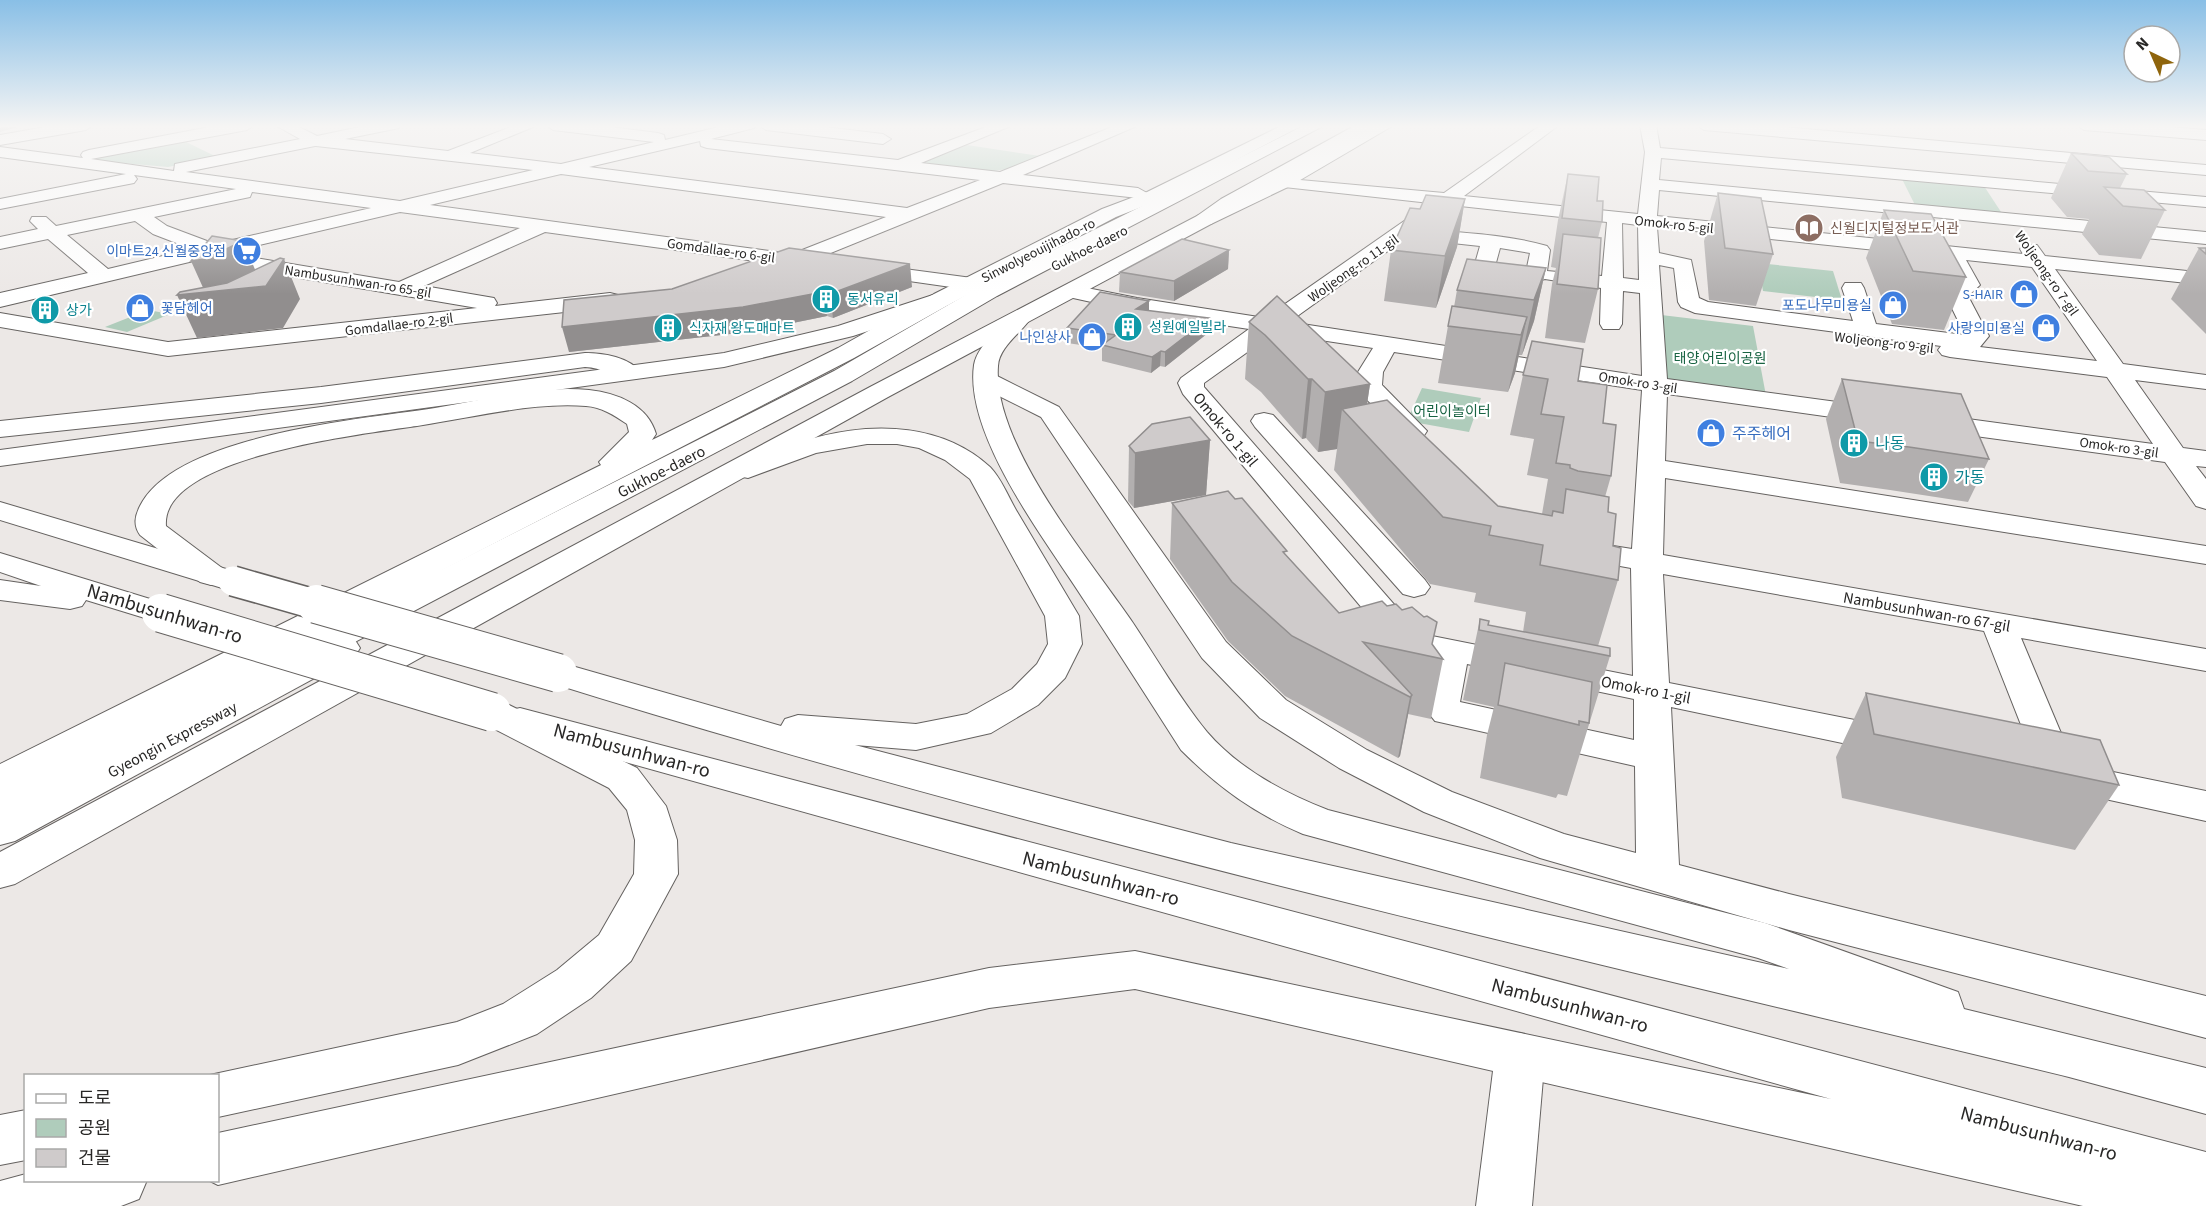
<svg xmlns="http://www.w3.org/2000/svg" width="2206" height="1206" font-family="'Source Sans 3','Noto Sans KR',sans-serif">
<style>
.green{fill:#afccbb}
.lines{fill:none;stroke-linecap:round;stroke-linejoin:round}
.minor-casing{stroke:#656260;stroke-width:2}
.major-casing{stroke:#656260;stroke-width:2}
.highway-casing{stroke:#656260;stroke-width:2}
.minor{fill:#fff;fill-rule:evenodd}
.major{fill:#fff;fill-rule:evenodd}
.highway{fill:#fff;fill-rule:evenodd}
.major-bridge-far1-casing{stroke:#656260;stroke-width:32;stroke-linecap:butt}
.major-bridge-casing{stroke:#656260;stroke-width:40;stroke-linecap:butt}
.major-bridge-far1{stroke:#fff;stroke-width:29}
.major-bridge{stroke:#fff;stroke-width:38}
.wall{fill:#b2afaf}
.shaded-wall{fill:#918e8e}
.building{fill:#cfcbcb;stroke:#918e8e;stroke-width:1.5}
.labels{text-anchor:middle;stroke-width:4.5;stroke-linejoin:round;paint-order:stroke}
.far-street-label{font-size:14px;fill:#282726;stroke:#fff}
.far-education-label{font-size:14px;fill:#785e54;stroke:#fff;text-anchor:start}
.far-shop-label{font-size:14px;fill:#366cbe;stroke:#fff;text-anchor:end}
.far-culture-label{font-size:14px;fill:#0d838f;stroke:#fff;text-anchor:start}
.far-park-label{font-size:14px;fill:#196443;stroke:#fff}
.street-label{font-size:16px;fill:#282726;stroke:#fff}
.shop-label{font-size:16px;fill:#366cbe;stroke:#fff;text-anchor:start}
.culture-label{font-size:16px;fill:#0d838f;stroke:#fff;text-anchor:start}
.near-street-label{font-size:20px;fill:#282726;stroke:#fff}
</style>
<rect width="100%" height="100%" fill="#ece8e6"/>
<g class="green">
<path d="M180,139L217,157L168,167L75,159Z"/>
<path d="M967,145L1040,156L1007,169L986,172L918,164Z"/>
<path d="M1900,175L1982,183L2005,218L1917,209Z"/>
<path d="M1758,263L1833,271L1842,300L1763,291Z"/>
<path d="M148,310L170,314L127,332L105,327Z"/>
<path d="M1653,314L1753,326L1767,401L1655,385Z"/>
<path d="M1422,388L1481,398L1469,432L1407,421Z"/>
</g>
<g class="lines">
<g class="minor-casing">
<g id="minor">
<path d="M57,125H93L86,130L0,145V135Z"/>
<path d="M220,125H254L247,130L91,159L174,171L175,164L300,139L275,125H295L317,136L369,125H401L399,128L345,139L448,151L516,125H538L470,153L561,164L654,142L553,130L546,125H594L658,133L664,135L665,140L727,125H756L754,128L711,139L898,160L991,125H1013L921,163L1000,172L1117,125H1139L1023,175L1138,188L1147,193L1138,198L1003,183L811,261L808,265L777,273L770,271L767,267L770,263L545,232L424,286L494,298L497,303L495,306L610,293L618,295L621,300L618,305L610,307L168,356L0,327V313L168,342L477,308L211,263L202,259L0,307V293L88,273L48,239L0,249V237L38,229L30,221L32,217H46L56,226L236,189L134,175L137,179L134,183L0,209V199L126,174L0,157V147L83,158L81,155L83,152L89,150ZM700,141L701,146L707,148L980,180L907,208L589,167ZM315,146H316L533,170L400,201L186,172ZM561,174L886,217L792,254L430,205ZM252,192L371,208L215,244L167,226L154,217L250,197ZM400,212L520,228L399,282L225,253ZM135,221L153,234L192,249L108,269L67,235Z"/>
<path d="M759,125H808L883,134L891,139L883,144L766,130Z"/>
<path d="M1541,125H1559L1464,196L1638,214L1645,152L1640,125H1656L1660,148L2206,197V207L1661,158L1659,180L2206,232V244L1659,190L1657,216L2023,254L2020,249L2023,245H2037L2045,256L2206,273V285L2055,269L2123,364L2206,375V389L2135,380L2183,448L2206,451V467L2196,466L2206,479V509L2196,506L2165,462L1931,430L1922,428L1918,422L1922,416L1931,414L2153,444L2107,377L1950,357L1942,355L1938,350L1941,346L1695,313L1681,307L1678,302L1674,268L1659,265L1667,379L1874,407L1883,409L1887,415L1883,421L1874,423L1667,394L1665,461L2206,546V564L1665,478L1663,555L2206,649V671L2021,638L2074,764L2206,791V821L2073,792L2059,788L2055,781L2042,778L1984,631L1663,574L1669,683L1890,727L1903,731L1909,740L1903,749L1890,753L1671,707L1679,865L1789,894L2206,996V1038L1789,930L1540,858L1424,812L1339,768L1260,718L1202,658L1041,417L977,385L974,380L977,375L986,373L995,375L1059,407L1226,642L1286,700L1367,750L1452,792L1564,834L1636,853L1635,766L1435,721L1422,705L1433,657L1407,650L1388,639L1183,394L1178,383L1181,378L1249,329L1137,312L1064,296L1061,291L1064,286L1072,285L1137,298L1265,318L1430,203L1284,187L1275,182L1278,178L1444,193ZM1451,205L1607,222L1602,276L1547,271L1550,250L1547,246C1505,234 1462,233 1418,229ZM1622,223L1638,225L1639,280L1623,278ZM1657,227L1923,255L1925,260L1950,267L1958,283L1945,294L1965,335L1876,324L1864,288L1861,283H1845L1842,288L1853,321L1708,302L1699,298L1691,260L1659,253ZM1406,238L1480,246L1472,274L1475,278L1518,286L1545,279L1601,288L1600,324L1603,329H1619L1622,324L1623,291L1640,293L1642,376L1289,322ZM1500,248L1530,253L1526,272L1494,270ZM1966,260L2032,267L2097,361L1980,347L1989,336L1968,296L1980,285ZM1274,333L1373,348L1358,372L1359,392L1405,437L1414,439L1423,437L1427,431L1382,385L1383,372L1394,352L1642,390L1632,549L1576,540L1565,542L1561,549L1565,556L1631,568L1633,676L1432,636L1412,625L1204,387V383ZM1467,664L1634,699V740L1460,702Z"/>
<path d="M1697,125H1760L2206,165V175L1704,130Z"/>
<path d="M2077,125H2146L2206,130V140L2084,130Z"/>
<path d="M867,264L972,278L979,280L983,284L979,288L972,290L860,274L857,270L860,266Z"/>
<path d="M585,353C603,353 630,357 641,373L638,378C619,383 604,367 585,367L321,403L0,437V421L321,387Z"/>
<path d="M1264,413L1273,415L1425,580L1430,587L1425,594L1414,597L1403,594L1255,427L1251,421L1255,415Z"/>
<path d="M1520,1033L1538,1039L1545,1055L1532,1206H1476L1495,1055L1502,1039Z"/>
</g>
</g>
<g class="major-casing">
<g id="major">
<path d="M1305,125H1325L997,296L852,381L14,821L0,826V793L834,371L981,286Z"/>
<path d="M1375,125H1394L1290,186L1211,224H1197L1195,220L1197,216L1278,178Z"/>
<path d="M942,292L950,294L953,299L950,304L853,336L724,367L0,466V450L724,353L838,326Z"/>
<path d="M1020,311L1028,313L1031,318C1021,333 999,347 998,366C992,444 1090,560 1133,623C1157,659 1180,699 1207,732C1238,768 1284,793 1328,810L1765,923L1958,992L1964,1009L2206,1068V1114L2069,1077C1559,954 1047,838 545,681L540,673L545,665L558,662L781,726L785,719L798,715L916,724L967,714L1012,689L1037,664L1048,644L1045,616L970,479L945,460L919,448L897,444H867L816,453L748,478L738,476L734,470C745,454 797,442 818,437C876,422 943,424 990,467C1001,478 1008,496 1016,510C1037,545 1058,581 1079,616L1082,644L1065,678L1038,705L991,733L916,750L855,745L1231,843L1789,969L1758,958L1303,834C1255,814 1218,787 1181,750C1149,700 1117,650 1084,600C1047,542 964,436 974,365C976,352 987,340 996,331C1003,323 1009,314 1020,311Z"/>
<path d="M0,502L233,571L238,578L233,585L222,588L0,520Z"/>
<path d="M0,553L173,606L178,613L173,620L161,623L86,600L82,606L70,609L0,600V580L41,586L0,572Z"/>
<path d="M520,708L2206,1152V1206H2083L1135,989L989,1008L218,1185L208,1180H218V1133L989,968L1135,951L1831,1099L507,729L501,720L507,711Z"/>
<path d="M26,1174V1180H147L139,1199L121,1206H0V1181Z"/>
</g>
</g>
<g class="highway-casing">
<g id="highway">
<path d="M1283,125H1303L1159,200L1116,217L950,304L854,358L14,791L0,795V764L601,465L599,462L629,432L627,424C614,415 601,407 586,406C532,402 476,417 423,425C373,433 160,455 166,526L222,568L227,575L222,582L211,585L200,582L140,535C133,525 135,516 140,506C175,435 363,419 435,408C484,400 538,385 589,390C617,393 648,405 656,434L652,440L838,348L934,294L1102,209L1147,192Z"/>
<path d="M1356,125H1375L1233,207L1211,224L888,397L15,884L0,888V852L870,387L1197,216L1221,199Z"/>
<path d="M343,637L355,640L360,648L355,656L15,841L0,845V812L331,640Z"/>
<path d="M492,700L505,703L637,768L666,806L677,840L678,874L631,961L591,998L537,1034L458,1065L218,1117V1076H205L457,1022L503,1004L557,970L599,935L634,874L635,840L627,810L609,788L479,721L473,712L479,703Z"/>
<path d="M26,1110V1160L0,1165V1115Z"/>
</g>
</g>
<use href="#minor" class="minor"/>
<use href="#major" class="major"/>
<use href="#highway" class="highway"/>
<g class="major-bridge-far1-casing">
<path id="major-bridge-far1" d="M233,581L321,606"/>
</g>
<g class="major-bridge-casing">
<g id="major-bridge">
<path d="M316,604L558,673"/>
<path d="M161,613L492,712"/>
</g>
</g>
<use href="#major-bridge-far1" class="major-bridge-far1"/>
<use href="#major-bridge" class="major-bridge"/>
</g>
<g class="wall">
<path d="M2071,153L2127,174L2120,188L2165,210L2141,259L2099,255L2082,234L2089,219L2067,217L2051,198Z"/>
<path d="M1568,174L1597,201L1602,222L1598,238V289L1585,343L1545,338L1552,284L1556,268L1551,267L1558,220Z"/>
<path d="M1718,193L1773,254L1756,306L1709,300L1704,241Z"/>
<path d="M1465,199L1457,247L1436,308L1384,301L1391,250L1420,209Z"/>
<path d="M1884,210L1966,277L1944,330L1892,324L1866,258Z"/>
<path d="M2199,248H2206V334L2171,299Z"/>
<path d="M1229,250L1228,269L1174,301L1119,292L1120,272Z"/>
<path d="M1546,268L1534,321L1522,355H1519L1515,373L1508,392L1438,383L1448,326L1454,307L1457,290Z"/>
<path d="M912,287L833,318L827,316L748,332L569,352L564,300Z"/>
<path d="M1149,301V310L1208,333L1165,367L1160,366L1151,373L1102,361V348L1067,343V328Z"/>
<path d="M1249,322L1370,384L1367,404L1498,506L1542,514L1548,479L1527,475L1534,439L1510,435L1523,375L1578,381L1603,423L1611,476L1605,497L1618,580L1598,646L1610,656L1567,796L1558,794L1556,798L1480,778L1487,735L1494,707L1463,700L1480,619L1488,625L1523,632L1526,612L1474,602L1476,593L1430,584L1334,470L1337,449L1318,452L1306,438L1302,439L1261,392L1245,379Z"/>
<path d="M1842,379L1989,459L1968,502L1890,490L1840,483L1826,419Z"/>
<path d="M1210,440L1206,495L1134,508L1128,501L1129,446Z"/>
<path d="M1172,503L1287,556L1339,613L1432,645L1443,659L1431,719L1408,714L1400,756L1398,758L1285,696L1228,641L1170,559Z"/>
<path d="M1866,693L2119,785L2075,850L1842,798L1836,757Z"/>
</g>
<g class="shaded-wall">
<path d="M0,125H26L0,132Z"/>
<path d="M1465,199L1457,247L1436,308L1445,256Z"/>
<path d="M243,241L262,286L284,259L300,299L283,328L197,338L177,295L205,292L191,261Z"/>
<path d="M1229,250L1228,269L1174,301V281Z"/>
<path d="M910,264L912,287L833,318L830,294Z"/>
<path d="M1546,268L1534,321L1522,355L1534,300Z"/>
<path d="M823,292L827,316L748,332L569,352L562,327Z"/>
<path d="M1149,301V316L1136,309Z"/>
<path d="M1527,317L1515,373L1508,392L1521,335Z"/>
<path d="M1209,318L1208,333L1165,367V352Z"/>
<path d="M1161,351L1160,366L1151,373L1152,357Z"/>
<path d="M1308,379H1312L1306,438L1302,439Z"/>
<path d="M1370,384L1363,432L1342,409L1337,449L1318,452L1325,392Z"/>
<path d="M1210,440L1206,495L1134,508L1135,453Z"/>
<path d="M1412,695L1400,756L1398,758L1410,697Z"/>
</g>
<g class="building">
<path d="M2071,153L2109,157L2127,174L2088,171Z"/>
<path d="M1568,174L1599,177L1597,201H1603L1602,222L1562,218Z"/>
<path d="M2104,187L2144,190L2165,210L2123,206Z"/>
<path d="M1718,193L1761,198L1773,254L1725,248Z"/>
<path d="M1426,195L1465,199L1445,256L1391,250L1410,208L1420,209Z"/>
<path d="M1884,210L1931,214L1966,277L1913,271Z"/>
<path d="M1563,234L1601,238L1598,289L1557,284Z"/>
<path d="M212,236L243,241L205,259L191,261Z"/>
<path d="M1182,239L1229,250L1174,281L1120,272Z"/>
<path d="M789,248L910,264L830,294L823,292L743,307L562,327L564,300L672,289Z"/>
<path d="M2199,248H2206V254Z"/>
<path d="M280,258L284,259L266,286L177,295L180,292L227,283Z"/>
<path d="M1467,259L1546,268L1534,300L1457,290Z"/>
<path d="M1100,292L1149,301L1136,309L1209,318L1165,352L1161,351L1152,357L1102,345L1116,335L1067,328Z"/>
<path d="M1277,296L1370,384L1325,392L1312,379H1308L1265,335L1249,322Z"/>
<path d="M1452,306L1527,317L1521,335L1448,326Z"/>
<path d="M1532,341L1583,349L1578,381L1607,385L1603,423L1616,425L1611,476L1578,471L1570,468V465L1556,463L1564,417L1541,414L1548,379L1523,375Z"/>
<path d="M1842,379L1961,394L1989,459L1909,447L1858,441Z"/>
<path d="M1387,400L1498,506L1552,516L1553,511L1563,513L1566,489L1609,497L1608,512L1616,514L1613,546L1621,548L1618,580L1540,565L1543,545L1489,535L1491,526L1443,517L1342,409Z"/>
<path d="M1190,417L1210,440L1135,453L1129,446L1152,424Z"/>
<path d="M1228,491L1235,499L1242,498L1287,551L1283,552L1339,613L1382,601L1387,606L1396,604L1402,610L1412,607L1424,617L1427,616L1437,622L1432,644L1443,659L1363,642L1412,695L1410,697L1292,636L1232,582L1172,503Z"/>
<path d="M1480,619L1489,621L1488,625L1610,648V656L1479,630Z"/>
<path d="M1505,663L1592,682L1589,723L1579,721V725L1498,705Z"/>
<path d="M1866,693L2100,740L2119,785L1874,734Z"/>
</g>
<linearGradient id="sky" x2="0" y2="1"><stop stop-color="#89bfe6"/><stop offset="0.43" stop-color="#f6f5f4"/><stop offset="1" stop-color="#f6f5f4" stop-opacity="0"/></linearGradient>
<rect width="2206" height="294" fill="url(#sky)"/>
<defs>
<g id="library-disc" transform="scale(1.5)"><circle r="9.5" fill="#8d6e63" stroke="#fff"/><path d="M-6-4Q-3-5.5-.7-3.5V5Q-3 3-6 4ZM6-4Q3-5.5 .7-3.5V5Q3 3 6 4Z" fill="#fff"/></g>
<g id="supermarket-disc" transform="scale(1.5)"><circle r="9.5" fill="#3f7fe0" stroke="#fff"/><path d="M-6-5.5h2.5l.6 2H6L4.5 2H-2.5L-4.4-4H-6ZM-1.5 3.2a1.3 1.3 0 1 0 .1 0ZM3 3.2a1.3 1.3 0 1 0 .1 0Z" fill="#fff"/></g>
<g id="shop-disc" transform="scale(1.5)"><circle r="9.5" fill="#3f7fe0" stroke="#fff"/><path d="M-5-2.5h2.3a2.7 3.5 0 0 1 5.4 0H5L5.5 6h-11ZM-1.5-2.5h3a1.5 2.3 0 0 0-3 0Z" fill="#fff"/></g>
<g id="building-disc" transform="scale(1.5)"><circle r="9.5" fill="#0f9aa8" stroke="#fff"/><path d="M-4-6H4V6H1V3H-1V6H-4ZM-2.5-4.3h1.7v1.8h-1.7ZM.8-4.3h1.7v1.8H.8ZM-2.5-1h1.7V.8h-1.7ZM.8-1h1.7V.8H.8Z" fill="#fff"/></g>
</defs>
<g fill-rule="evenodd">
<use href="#library-disc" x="1809" y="228"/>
<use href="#supermarket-disc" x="247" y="251"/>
<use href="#shop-disc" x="2024" y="294"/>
<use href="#building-disc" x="826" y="299"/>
<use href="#shop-disc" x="1893" y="305"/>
<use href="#shop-disc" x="140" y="308"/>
<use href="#building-disc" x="45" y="310"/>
<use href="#building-disc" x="1128" y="327"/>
<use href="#building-disc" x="668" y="328"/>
<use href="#shop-disc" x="2046" y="328"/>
<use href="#shop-disc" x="1092" y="337"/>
<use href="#shop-disc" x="1711" y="433"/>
<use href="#building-disc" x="1854" y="443"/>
<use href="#building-disc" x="1934" y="477"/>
</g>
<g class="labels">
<g class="far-street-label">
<text transform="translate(1674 224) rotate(6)" y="5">Omok-ro 5-gil</text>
<text transform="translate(1089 248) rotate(-27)" y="5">Gukhoe-daero</text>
<text transform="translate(721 250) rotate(8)" y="5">Gomdallae-ro 6-gil</text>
<text transform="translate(1038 250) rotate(-27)" y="5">Sinwolyeouijihado-ro</text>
<text transform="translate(1353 268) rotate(-35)" y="5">Woljeong-ro 11-gil</text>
<text transform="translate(2047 273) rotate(55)" y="5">Woljeong-ro 7-gil</text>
<text transform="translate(358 281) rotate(9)" y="5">Nambusunhwan-ro 65-gil</text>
<text transform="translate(399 324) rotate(-7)" y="5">Gomdallae-ro 2-gil</text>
<text transform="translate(1884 342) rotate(7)" y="5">Woljeong-ro 9-gil</text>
<text transform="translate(1638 382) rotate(9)" y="5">Omok-ro 3-gil</text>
<text transform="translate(2119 447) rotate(8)" y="5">Omok-ro 3-gil</text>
</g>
<g class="far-education-label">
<text x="1830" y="233">신월디지털정보도서관</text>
</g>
<g class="far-shop-label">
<text x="226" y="256">이마트24 신월중앙점</text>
<text x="2003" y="299">S-HAIR</text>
<text x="1872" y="310">포도나무미용실</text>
<text x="161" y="313" text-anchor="start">꽃담헤어</text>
<text x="2025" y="333">사랑의미용실</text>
<text x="1071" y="342">나인상사</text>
</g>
<g class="far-culture-label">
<text x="847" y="304">동서유리</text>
<text x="66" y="315">상가</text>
<text x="1149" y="332">성원예일빌라</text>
<text x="689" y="333">식자재 왕도매마트</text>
</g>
<g class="far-park-label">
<text x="1720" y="363">태양 어린이공원</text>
<text x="1452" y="416">어린이놀이터</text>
</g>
<g class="street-label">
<text transform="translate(1226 429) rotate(50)" y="6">Omok-ro 1-gil</text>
<text transform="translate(661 471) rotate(-27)" y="6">Gukhoe-daero</text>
<text transform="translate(1927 611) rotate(10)" y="6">Nambusunhwan-ro 67-gil</text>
<text transform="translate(1646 689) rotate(11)" y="6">Omok-ro 1-gil</text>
<text transform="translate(172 739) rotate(-28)" y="6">Gyeongin Expressway</text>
</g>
<g class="shop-label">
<text x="1732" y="439">주주헤어</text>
</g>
<g class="culture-label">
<text x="1875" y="449">나동</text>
<text x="1955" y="483">가동</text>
</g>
<g class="near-street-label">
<text transform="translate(165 613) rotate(17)" y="7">Nambusunhwan-ro</text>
<text transform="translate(632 750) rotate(15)" y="7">Nambusunhwan-ro</text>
<text transform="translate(1101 878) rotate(15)" y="7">Nambusunhwan-ro</text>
<text transform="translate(1570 1005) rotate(15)" y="7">Nambusunhwan-ro</text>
<text transform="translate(2039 1133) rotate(15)" y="7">Nambusunhwan-ro</text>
</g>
</g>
<rect x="24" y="1074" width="195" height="108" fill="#ffffff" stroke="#a9a9a8" stroke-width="1.5"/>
<rect x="36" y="1094" width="30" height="9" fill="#ffffff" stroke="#a9a9a8" stroke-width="1.5"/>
<text x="78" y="1104" font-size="18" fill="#282726">도로</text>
<rect x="36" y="1119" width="30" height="18" fill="#afccbb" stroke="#a9a9a8" stroke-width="1.5"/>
<text x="78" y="1134" font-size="18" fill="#282726">공원</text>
<rect x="36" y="1149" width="30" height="18" fill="#cfcbcb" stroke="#a9a9a8" stroke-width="1.5"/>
<text x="78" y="1164" font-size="18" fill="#282726">건물</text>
<g transform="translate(2152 54) rotate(316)"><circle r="28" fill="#ffffff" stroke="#a9a9a8" stroke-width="1.5"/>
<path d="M0-4.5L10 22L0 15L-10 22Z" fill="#8f650c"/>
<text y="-9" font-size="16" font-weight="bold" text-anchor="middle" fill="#282726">N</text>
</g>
</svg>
